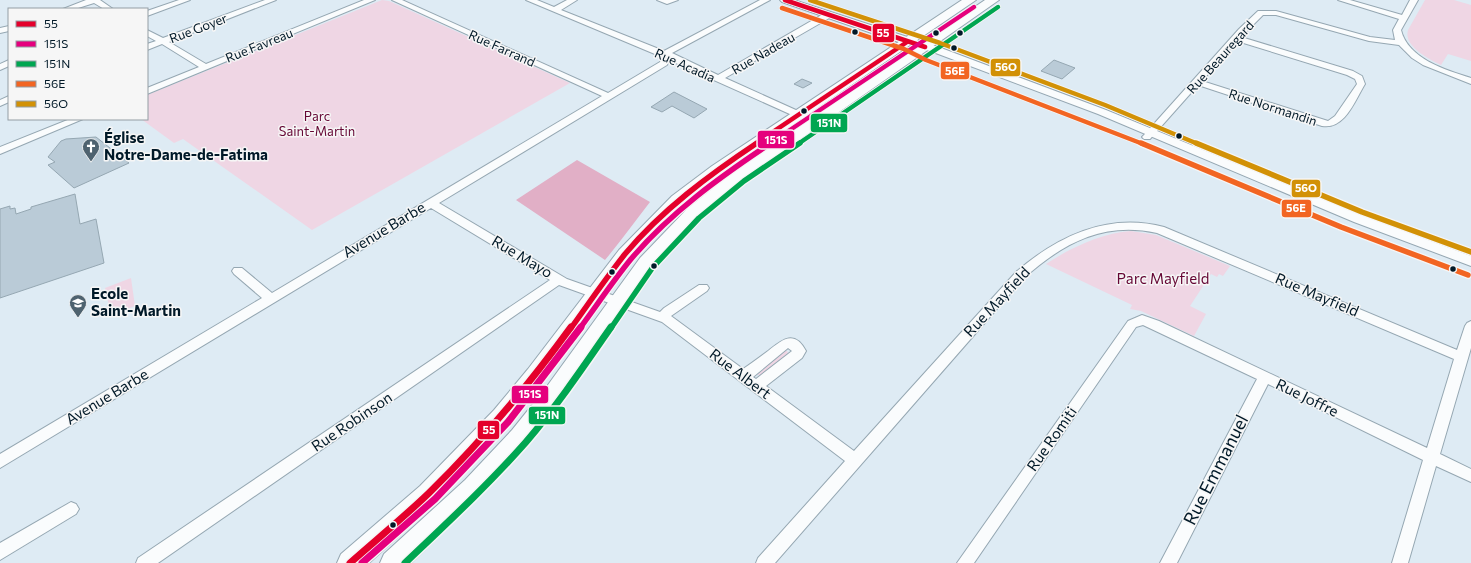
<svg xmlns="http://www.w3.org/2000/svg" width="1471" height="563" font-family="Commissioner,sans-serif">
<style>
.green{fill:#efd6e4}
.forest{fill:#e1afc6}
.building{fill:#bacbd7;stroke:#95a7b2}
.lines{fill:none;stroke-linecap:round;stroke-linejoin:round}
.minor-casing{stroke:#95a7b2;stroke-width:2}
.tertiary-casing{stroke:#95a7b2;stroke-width:2}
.primary-casing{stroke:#95a7b2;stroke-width:2}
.minor{fill:#fafcfd;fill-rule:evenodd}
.tertiary{fill:#fafcfd;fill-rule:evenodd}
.primary{fill:#fafcfd;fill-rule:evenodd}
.bus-1-far2-casing{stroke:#f6f6f6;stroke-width:6}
.bus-1-far1-casing{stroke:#f6f6f6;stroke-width:8}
.bus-1-casing{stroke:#f6f6f6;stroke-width:10}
.bus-2-far2-casing{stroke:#f6f6f6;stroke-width:6}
.bus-2-far1-casing{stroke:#f6f6f6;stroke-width:8}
.bus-2-casing{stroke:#f6f6f6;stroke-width:10}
.bus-3-far2-casing{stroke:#f6f6f6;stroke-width:6}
.bus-3-far1-casing{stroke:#f6f6f6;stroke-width:8}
.bus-3-casing{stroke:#f6f6f6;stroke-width:10}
.bus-4-far1-casing{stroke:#f6f6f6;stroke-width:6}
.bus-4-casing{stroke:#f6f6f6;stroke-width:8}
.bus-5-far1-casing{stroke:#f6f6f6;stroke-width:6}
.bus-5-casing{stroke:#f6f6f6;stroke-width:8}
.bus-1-far2{stroke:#e4002b;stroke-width:4.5}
.bus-1-far1{stroke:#e4002b;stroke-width:5.5}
.bus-1{stroke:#e4002b;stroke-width:7}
.bus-2-far2{stroke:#e5007d;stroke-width:4.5}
.bus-2-far1{stroke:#e5007d;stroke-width:5.5}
.bus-2{stroke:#e5007d;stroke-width:7}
.bus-3-far2{stroke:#00a651;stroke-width:4.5}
.bus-3-far1{stroke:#00a651;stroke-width:5.5}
.bus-3{stroke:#00a651;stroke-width:7}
.bus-4-far1{stroke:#f26522;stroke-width:4.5}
.bus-4{stroke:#f26522;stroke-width:5.5}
.bus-5-far1{stroke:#d29106;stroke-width:4.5}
.bus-5{stroke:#d29106;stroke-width:5.5}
.bus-dot{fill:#011928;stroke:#f6f6f6;stroke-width:1.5}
.labels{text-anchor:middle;stroke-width:3;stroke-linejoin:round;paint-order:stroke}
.far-street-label{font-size:13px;fill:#011928;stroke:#f6f6f6}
.far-park-label{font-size:13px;fill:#650634;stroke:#f6f6f6}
.poi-label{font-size:15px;font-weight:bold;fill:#011928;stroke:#f6f6f6;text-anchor:start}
.street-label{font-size:15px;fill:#011928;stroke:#f6f6f6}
.park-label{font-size:15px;fill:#650634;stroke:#f6f6f6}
.near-street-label{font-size:18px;fill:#011928;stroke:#f6f6f6}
.line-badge{stroke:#f6f6f6;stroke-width:1.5}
.badge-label{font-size:11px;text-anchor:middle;font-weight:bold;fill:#fff}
</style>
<rect width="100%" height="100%" fill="#deebf4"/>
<g class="green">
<path d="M382,0L389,1L570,83L312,230L183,139L174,143L141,119H147V95Z"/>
<path d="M1425,0H1454L1471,5V61L1448,54L1441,65C1429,59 1403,46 1408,30Z"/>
<path d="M1131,231L1156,235L1230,266L1223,276L1219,274L1217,277L1211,274L1190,306L1206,314L1194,336L1141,311L1130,309L1132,305L1046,264C1070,248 1102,233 1131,231Z"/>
<path d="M131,278L135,306L111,315L105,288Z"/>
<path d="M784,351H787L788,353L762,375H757Z"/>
</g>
<path class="forest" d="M577,160L650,202C635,221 621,241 605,260L516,200Z"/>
<g class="building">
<path d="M1054,60L1075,68L1062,79L1041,71Z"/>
<path d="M802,79L812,83L803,88L794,84Z"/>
<path d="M674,92L707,109L694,118L672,106L662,112L651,107Z"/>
<path d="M96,137L129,163L74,188L48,165L55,162L48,157L61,141L66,139Z"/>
<path d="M75,194L80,224L96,219L104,263L0,298V209L10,206V209L15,208L16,214L31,209V207Z"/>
</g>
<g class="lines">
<g class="minor-casing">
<g id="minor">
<path d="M86,0H100L113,9H104L94,3L75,9H63Z"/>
<path d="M179,0H190L147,16V11Z"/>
<path d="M265,0H276L169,42L206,64L364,0H375L147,94V88L199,67L162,44L147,50V44L156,41L147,36V30L163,38Z"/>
<path d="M392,0H402L608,93L660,62L662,57L526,0H537L554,7L567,0H577L561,10L664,51L760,0H770L672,53L718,75L825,13H831V17L725,78L818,120L820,122L818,124H812L669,60L667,65L439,203L567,279L660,312L664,308L699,285H707L709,288L707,291L671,316L743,369C752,363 760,357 768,351C782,340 794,329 806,351L802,358L766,386L854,451L1016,272C1058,236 1108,212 1164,227L1457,350L1465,326L1467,323L1471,321V348L1440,454L1471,469V482L1436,466L1408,563H1392L1423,460L1268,384L1177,563H1160L1257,379L1143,325L1136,327L974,563H957L1128,321L1142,315L1159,321L1427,448L1454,359L1157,233C1104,221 1063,243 1024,278L775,563H756L758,558L845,461L662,322L559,285L158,563H136L138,558L550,280L431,208L0,468V454L262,298L234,274L232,271L234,268H242L272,293L602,96ZM788,348L792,351L756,379L753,377Z"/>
<path d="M657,0H678L667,4Z"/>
<path d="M1338,0H1350L1402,15L1410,0H1418L1401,30C1408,59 1446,70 1471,78V84L1423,65L1412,58L1399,45L1369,41L1276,15H1263L1241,37L1353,71L1362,76L1365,84C1355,100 1345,130 1322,126L1198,85L1150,139H1144L1142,137L1144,135L1239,29L1258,11H1276L1370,37L1395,40L1393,30L1399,19ZM1237,41L1347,75L1355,79L1357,84L1335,116L1328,121L1202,81Z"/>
<path d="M9,26V31L0,33V28Z"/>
<path d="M9,60V66L0,70V64Z"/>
<path d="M9,96V102L0,106V100Z"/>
<path d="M70,119H83L0,154V147Z"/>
<path d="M71,502L76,504L79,509L76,514L0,560V543Z"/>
</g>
</g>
<g class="tertiary-casing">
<path id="tertiary" d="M780,0H794L941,48L1106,110L1364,216L1471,256V266L1354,222L1098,114L933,52L892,40L782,2Z"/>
</g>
<g class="primary-casing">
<g id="primary">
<path d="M962,0H976L724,172L684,204L631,258L544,381L510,422L438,500L369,563H337L341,554L420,486L494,410L528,369L619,250L672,196L712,166Z"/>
<path d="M985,0H999L745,178L700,216L654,266L561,401L528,444L481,494L411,563H380L384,554L465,480L512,430L545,389L640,258L688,208L733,172Z"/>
</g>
</g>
<use href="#minor" class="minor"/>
<use href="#tertiary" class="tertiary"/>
<use href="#primary" class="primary"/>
<g class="bus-1-far2-casing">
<g id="bus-1-far2">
<path d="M785,0L925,47"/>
<path d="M755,144L907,42"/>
</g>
</g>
<g class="bus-1-far1-casing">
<path id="bus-1-far1" d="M571,328C589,303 606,278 625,254C662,210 709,175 757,143"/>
</g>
<g class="bus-1-casing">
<path id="bus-1" d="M350,563C376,540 404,517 429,493C482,441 528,386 571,327"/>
</g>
<g class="bus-2-far2-casing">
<path id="bus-2-far2" d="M769,144L974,7"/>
</g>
<g class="bus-2-far1-casing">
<path id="bus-2-far1" d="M580,328C597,305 613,281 631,259C671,212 720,177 771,143"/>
</g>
<g class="bus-2-casing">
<path id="bus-2" d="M362,563L435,499L508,422L581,327"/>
</g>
<g class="bus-3-far2-casing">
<path id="bus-3-far2" d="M798,144L998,7"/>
</g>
<g class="bus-3-far1-casing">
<path id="bus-3-far1" d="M611,328L653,267L699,218L744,181L800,143"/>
</g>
<g class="bus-3-casing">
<path id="bus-3" d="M405,563C446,524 488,485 526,442C557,406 584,366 611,327"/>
</g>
<g class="bus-4-far1-casing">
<path id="bus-4-far1" d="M782,8L904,49L926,60L1143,144"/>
</g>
<g class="bus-4-casing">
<path id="bus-4" d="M1141,143L1341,227L1468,275"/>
</g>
<g class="bus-5-far1-casing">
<path id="bus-5-far1" d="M810,0L940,43L1105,105L1198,144"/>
</g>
<g class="bus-5-casing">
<path id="bus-5" d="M1196,143L1362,212L1471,252"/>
</g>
<use href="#bus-1-far2" class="bus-1-far2"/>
<use href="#bus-1-far1" class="bus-1-far1"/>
<use href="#bus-1" class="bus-1"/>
<use href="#bus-2-far2" class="bus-2-far2"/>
<use href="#bus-2-far1" class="bus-2-far1"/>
<use href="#bus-2" class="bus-2"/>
<use href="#bus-3-far2" class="bus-3-far2"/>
<use href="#bus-3-far1" class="bus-3-far1"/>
<use href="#bus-3" class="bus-3"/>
<use href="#bus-4-far1" class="bus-4-far1"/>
<use href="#bus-4" class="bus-4"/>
<use href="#bus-5-far1" class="bus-5-far1"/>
<use href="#bus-5" class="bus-5"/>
</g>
<defs>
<g id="church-pin" transform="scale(0.9)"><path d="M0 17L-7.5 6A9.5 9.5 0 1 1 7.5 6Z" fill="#4e626f" stroke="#f6f6f6"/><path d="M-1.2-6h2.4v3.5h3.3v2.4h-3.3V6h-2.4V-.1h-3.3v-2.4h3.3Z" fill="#fff"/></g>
<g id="school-pin" transform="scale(0.9)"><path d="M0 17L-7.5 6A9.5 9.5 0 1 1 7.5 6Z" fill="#4e626f" stroke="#f6f6f6"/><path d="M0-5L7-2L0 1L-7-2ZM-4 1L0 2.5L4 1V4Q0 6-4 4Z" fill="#fff"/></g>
</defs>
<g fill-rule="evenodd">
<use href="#church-pin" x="91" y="147"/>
<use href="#school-pin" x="78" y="303"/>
</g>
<g class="bus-dot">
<circle cx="855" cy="32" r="3.5"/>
<circle cx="936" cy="33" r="3.5"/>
<circle cx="960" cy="33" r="3.5"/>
<circle cx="954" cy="48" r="3.5"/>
<circle cx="804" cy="111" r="3.5"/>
<circle cx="1179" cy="136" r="3.5"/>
<circle cx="654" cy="266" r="3.5"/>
<circle cx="1453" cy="269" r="3.5"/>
<circle cx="612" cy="272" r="3.5"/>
<circle cx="393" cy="525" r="3.5"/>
</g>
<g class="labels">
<g class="far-street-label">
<text transform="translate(198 28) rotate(-21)" y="5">Rue Goyer</text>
<text transform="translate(259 45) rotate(-22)" y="5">Rue Favreau</text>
<text transform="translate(502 48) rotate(24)" y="5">Rue Farrand</text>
<text transform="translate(763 53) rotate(-30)" y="5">Rue Nadeau</text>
<text transform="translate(1220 57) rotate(-48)" y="5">Rue Beauregard</text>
<text transform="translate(685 65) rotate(24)" y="5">Rue Acadia</text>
<text transform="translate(1273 107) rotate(18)" y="5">Rue Normandin</text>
</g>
<g class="far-park-label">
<text x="317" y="121">Parc<tspan x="317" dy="15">Saint-Martin</tspan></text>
</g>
<g class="poi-label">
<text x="104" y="143">Église<tspan x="104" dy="17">Notre-Dame-de-Fatima</tspan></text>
<text x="91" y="299">Ecole<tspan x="91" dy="17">Saint-Martin</tspan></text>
</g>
<g class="street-label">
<text transform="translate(384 230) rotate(-31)" y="5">Avenue Barbe</text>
<text transform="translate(522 257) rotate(31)" y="5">Rue Mayo</text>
<text transform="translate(1317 295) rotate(23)" y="5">Rue Mayfield</text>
<text transform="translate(997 302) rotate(-47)" y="5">Rue Mayfield</text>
<text transform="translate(740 374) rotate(37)" y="5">Rue Albert</text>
<text transform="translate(107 397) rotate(-31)" y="5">Avenue Barbe</text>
<text transform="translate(1307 398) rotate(26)" y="5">Rue Joffre</text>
<text transform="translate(352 422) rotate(-34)" y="5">Rue Robinson</text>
<text transform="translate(1052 439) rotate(-55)" y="5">Rue Romiti</text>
</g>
<g class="park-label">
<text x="1163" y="284">Parc Mayfield</text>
</g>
<g class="near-street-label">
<text transform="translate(1216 470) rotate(-63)" y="6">Rue Emmanuel</text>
</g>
</g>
<g class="line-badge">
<rect x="872" y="23" width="23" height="20" rx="4" fill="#e4002b"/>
<rect x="990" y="58" width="31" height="19" rx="4" fill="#d29106"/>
<rect x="940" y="61" width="30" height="19" rx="4" fill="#f26522"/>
<rect x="810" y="113" width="38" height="20" rx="4" fill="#00a651"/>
<rect x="757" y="130" width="38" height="19" rx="4" fill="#e5007d"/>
<rect x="1291" y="179" width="30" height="19" rx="4" fill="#d29106"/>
<rect x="1281" y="199" width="31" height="19" rx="4" fill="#f26522"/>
<rect x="511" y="385" width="38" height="19" rx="4" fill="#e5007d"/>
<rect x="528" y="406" width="38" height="19" rx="4" fill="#00a651"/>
<rect x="477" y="420" width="23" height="20" rx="4" fill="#e4002b"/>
</g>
<g class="badge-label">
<text x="883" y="37">55</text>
<text x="1006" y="71">56O</text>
<text x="955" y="75">56E</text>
<text x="829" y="127">151N</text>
<text x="776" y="144">151S</text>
<text x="1306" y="192">56O</text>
<text x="1296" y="212">56E</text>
<text x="530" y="398">151S</text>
<text x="547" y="419">151N</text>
<text x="489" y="434">55</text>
</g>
<rect x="8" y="8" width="140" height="112" fill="#f6f6f6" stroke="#949ea4"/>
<rect x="16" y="21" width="20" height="6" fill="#e4002b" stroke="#949ea4"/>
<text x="44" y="28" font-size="12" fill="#011928">55</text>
<rect x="16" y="41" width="20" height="6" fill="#e5007d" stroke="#949ea4"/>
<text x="44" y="48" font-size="12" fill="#011928">151S</text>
<rect x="16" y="61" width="20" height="6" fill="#00a651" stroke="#949ea4"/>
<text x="44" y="68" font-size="12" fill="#011928">151N</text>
<rect x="16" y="81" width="20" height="6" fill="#f26522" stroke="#949ea4"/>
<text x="44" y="88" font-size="12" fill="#011928">56E</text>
<rect x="16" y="101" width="20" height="6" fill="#d29106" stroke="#949ea4"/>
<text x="44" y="108" font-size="12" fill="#011928">56O</text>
</svg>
